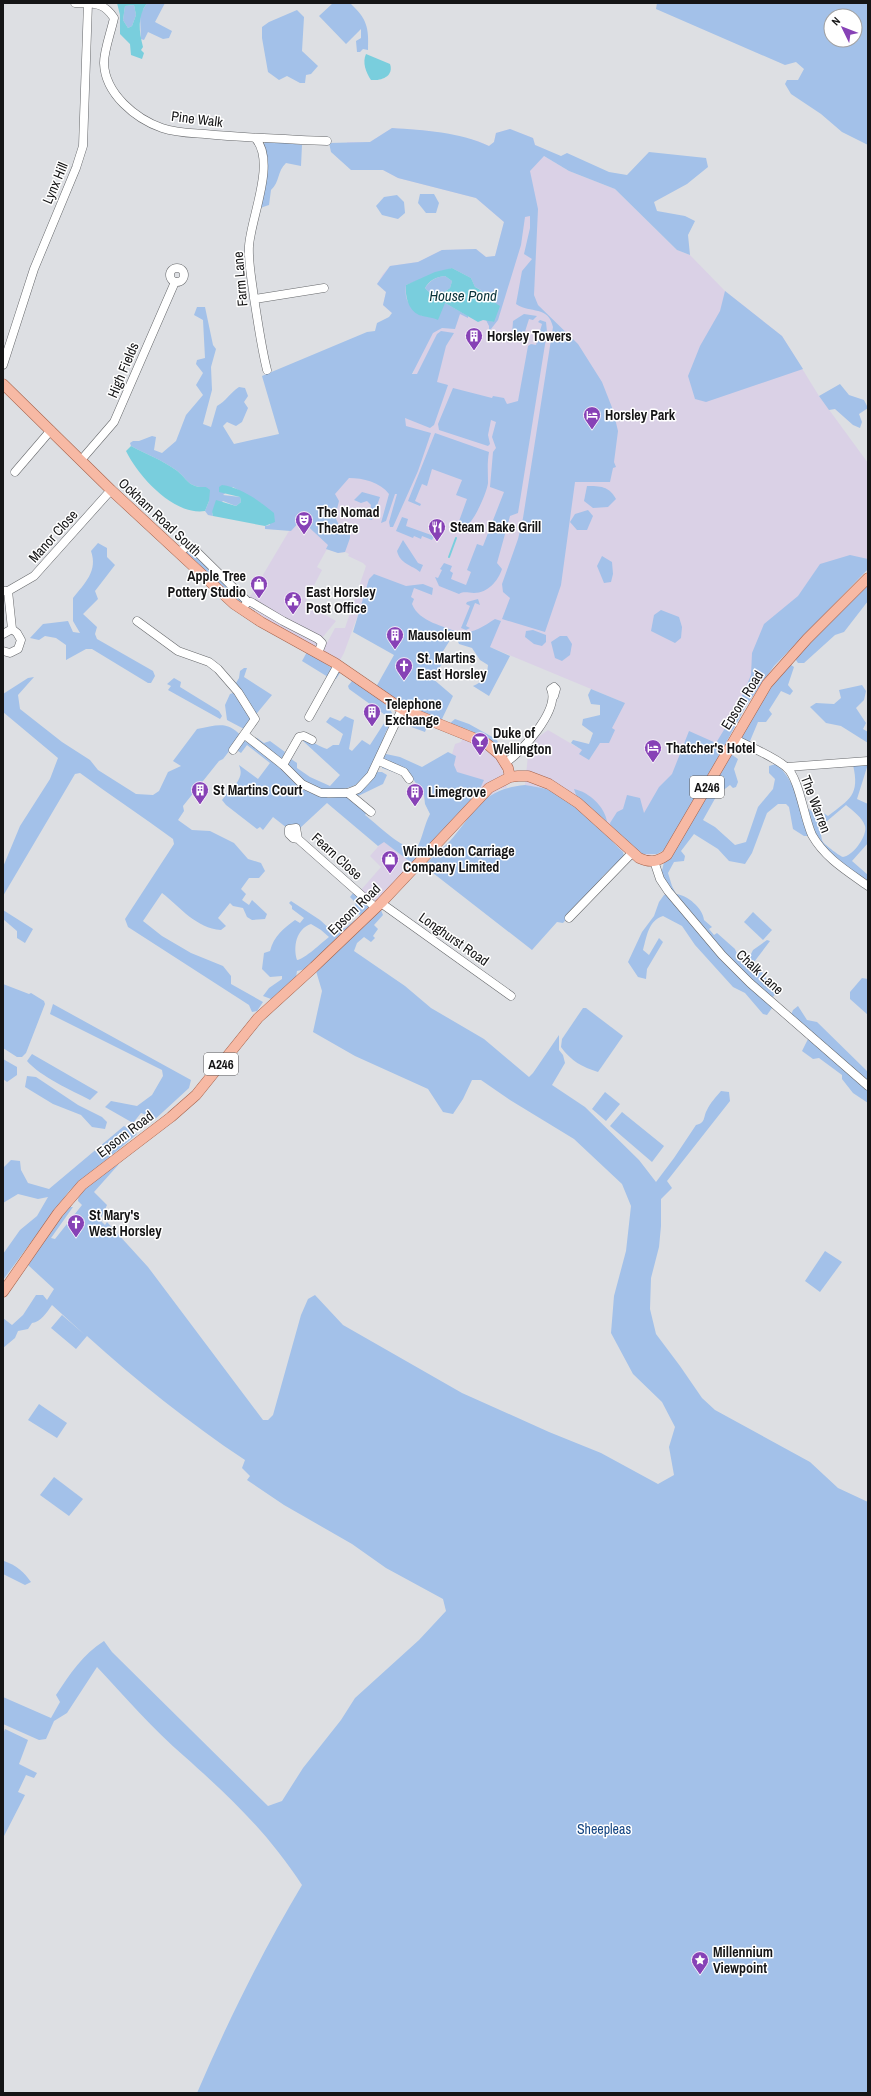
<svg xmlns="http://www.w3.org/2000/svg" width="871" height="2096" font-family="'Archivo Narrow',sans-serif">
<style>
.commercial{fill:#dad1e6;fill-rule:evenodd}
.green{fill:#a3c1e9;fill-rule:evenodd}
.water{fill:#79cedd;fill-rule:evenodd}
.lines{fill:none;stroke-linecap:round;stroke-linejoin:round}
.stream{stroke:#79cedd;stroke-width:2}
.minor-casing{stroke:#66686b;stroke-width:9}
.major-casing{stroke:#a5624b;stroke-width:11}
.minor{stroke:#fff;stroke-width:8}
.major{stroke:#f7b9a4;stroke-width:10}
.labels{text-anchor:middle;stroke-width:3;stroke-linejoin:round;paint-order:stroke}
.shield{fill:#fff;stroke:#5b5b5c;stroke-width:1}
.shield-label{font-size:13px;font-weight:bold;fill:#151516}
.street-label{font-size:14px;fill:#151516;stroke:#fff}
.poi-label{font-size:14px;font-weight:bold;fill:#151516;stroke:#fff;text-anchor:start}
.park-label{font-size:14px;fill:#144582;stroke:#fff}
.water-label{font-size:15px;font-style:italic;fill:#09333a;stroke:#fff}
</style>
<rect width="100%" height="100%" fill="#dddfe3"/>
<g class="commercial">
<path d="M392,128L430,131L478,141L489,146L494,142L496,133L510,129L533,138L535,145L547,150L544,156L569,171L615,189L677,250L690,255L725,291L782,336L819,396L868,463V569L774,666L746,706L698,794L657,854L647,855L629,846L623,852L595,823L562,797L546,789L525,785L528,755L537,738L548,730L582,750L589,760L607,731L620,701L490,647L465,639L452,637L363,601L344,653L335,669L243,602L251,595L289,531L301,520L398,403L414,371L392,313L383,305L386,292L377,284L383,274L390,266L418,262L442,250L476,249L486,257L495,256L504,222L476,198L398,178L383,170H351L347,142H370ZM327,549L338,553L345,552L349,554L348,556L363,563L366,566L345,628H335L327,643L322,638L336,621L305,603L322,570L317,567Z"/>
<path d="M463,736L490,749L501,765L507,788L500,789L478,804L445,778L455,744L461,742Z"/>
<path d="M383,841L413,864L375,904L361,890L381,867L370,856Z"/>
</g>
<g class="green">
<path d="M147,3H165L155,22L172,31L169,38L163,39L148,32L144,40L141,39L140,15Z"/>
<path d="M333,3H350C367,19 369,27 368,50L363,49L360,52H357L356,41L361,38V29L346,44L319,16Z"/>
<path d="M657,3H868V145L842,132L821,114L791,94L785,84L787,80H798L804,69L796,62L785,65L656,9ZM831,16H855V40H831Z"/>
<path d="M134,5L136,15L132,26L128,28L123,20L125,6Z"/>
<path d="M297,10L304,17L302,51L318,66L311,74L306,75L305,83H300L287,76L279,80L268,72L262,38V27L269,22Z"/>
<path d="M392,128C424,130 459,132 489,146L494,142L496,133L510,129L533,138L535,145L561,156L567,153L609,172L627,175L649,152L706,158L708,167L687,184L654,202L657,211L685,216L695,221L688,235L690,255L677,250L615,189L569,171L544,156L530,171L538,209L534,295L538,305L578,344L602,382L613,410L618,431L614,462L616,467L613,468L610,482H575L561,585L545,632L502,619L510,598L503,592L502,584L518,539L523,518L553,327C548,305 531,314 516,304L522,271L532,259L524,254L530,228V216L525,217L521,245L498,320L491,329L489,330V326L486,320L494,322C491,306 491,294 475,287L471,278L452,268L406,285C404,303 410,305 422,316L427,315L445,303L468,316V318L460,314L455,329L442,328L433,333L412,374H417L437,334L441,331L454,333L446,346L437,382L448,385L434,425L430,428L405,418L406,426L431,433L418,471L393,527H390L389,522L397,494H395L386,521L381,523L389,494C380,482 363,478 349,478L335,494L339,501L335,517L340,527L350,531V538L345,552L338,553L326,549L328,545L301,520L291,531L265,529V526L270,525L262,504L233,487L223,495L240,497L241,502L236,506L223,501L212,512L213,516L208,515L205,511L209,501L206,487C188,488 188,479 176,470C162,460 146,454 131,446L130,443L133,441H139L152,436L156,437L154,450L162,453L176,441L186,415L203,395L196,385L203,373L196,364L197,360L205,358L203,320L194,315L197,307H205L213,345L216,349L211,367L212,390L203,424L211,427L217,406C226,401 229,394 239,387L245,388L248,396L244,402L248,408L242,422L236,426L227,422L223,426L234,444L279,434L262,376L367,332L375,331L377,323L389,317L392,313L383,305L386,292L377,284L390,266L418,262L442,250L476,249L486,257L495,256L504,222L476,198L398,178L383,170H351L331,152L329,143L370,142Z"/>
<path d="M267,140L302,145L301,166L286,163C277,171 280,182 271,190L269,205L260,208L263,145Z"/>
<path d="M420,194H434L439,203L436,213H426L418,203Z"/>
<path d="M397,195L404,202L405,213L398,219L382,215L376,206L384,197Z"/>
<path d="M445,276L452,281L450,288L444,292L430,293L425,288C431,280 435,277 445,276Z"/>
<path d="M725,291L782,336L803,369L706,402L695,399L688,376L700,346L720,311Z"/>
<path d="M524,314L537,316L533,320L529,319L522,341L514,338L512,335L513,321Z"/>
<path d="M540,320L546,322L547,332L518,513L510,516L497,563L502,569C498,581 488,593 474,593C468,593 464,591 459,594L439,586L435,577L438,578L442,570L440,569L444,563L452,566L450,571L453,573L451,579L466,585L471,572L467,570L477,544L483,546L504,492L490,487L493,452L496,448L492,437L496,422L491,420L488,435L490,444L488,446L439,430L438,424L453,388L492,398L493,396L504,398L507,404L518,401L528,346L531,344L536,345L542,324L538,322Z"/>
<path d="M840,384L849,395L864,400L868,408L859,414L862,422L860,428L853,425L835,409L829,410L819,396Z"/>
<path d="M435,433L489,452C487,463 488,472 488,483C487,492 474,522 466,526L458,524L467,499L456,495L462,480L432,469L427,486L422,484L415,501L421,504L420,506L408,501Z"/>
<path d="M587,486C600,486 609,486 616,499L608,507L593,508L584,501Z"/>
<path d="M362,492L380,497L372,520L362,517L363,512L370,510L371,505L367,501L361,503L354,500Z"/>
<path d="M588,510L593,516L587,530H577L570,522L575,514Z"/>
<path d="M402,517L408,519L406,526L434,536L432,540L422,536L421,539L414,536L413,538L396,531Z"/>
<path d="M403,540L418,563L423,565L420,572C412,565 400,564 397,551Z"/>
<path d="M98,543L107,548V557L115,565L95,591L98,599L83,614L97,627L95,634L97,639L153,671L155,676L151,683H148L92,649H86L66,660V645L56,638L45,636L39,640L30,638L43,624L68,621L73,632L80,633L73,621V598C85,583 98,571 91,551Z"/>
<path d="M187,550H190L244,601L240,605L185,554Z"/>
<path d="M850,555L868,559V569L774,666L746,706L698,794L666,849L657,854H638L611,828L610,823L617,812L623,809L627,795L640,798L644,813L659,787L672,774L689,731L716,743L736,710L751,675L752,653L764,624L798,596L820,564Z"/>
<path d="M602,556L612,562L613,574L611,582L604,583L597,566Z"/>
<path d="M374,574L406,586L423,584L433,588L432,595L414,588L411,597L414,599L412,604C419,622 444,626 460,633C474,633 484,626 495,619L501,621L490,647L510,656L489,696L473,686C484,681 487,677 488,665L480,660L472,648L459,644L456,637H452L440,656L442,664L432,678L453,696L441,721L404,705L376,687L394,655L353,632L369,579Z"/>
<path d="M868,581V601L844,632L835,635L804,663H798L794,657Z"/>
<path d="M478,599L480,605L475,603L466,626L470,628L466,630L461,628L470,606L466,604L467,602Z"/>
<path d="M661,610L679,617L682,627L681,638L675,643L651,631L654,615Z"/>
<path d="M533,630L546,635V642L542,646L534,644L525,637L526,631Z"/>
<path d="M560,636H567L572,644L570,655L562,661L555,658L551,642Z"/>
<path d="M307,652L340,673L336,679L328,677L302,661Z"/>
<path d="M788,663L794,667L788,685L793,691L790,695L781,691L769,710L772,714L766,722H758L750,741L747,742L740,739L753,710Z"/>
<path d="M244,668H247L244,677L272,695L244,729L227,720L225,705L230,694L233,693L238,699L243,695L236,683L239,678L240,671Z"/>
<path d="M34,677L18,695L20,709L62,742L90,760L98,770L136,794L153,795L159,791L168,772L181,766L173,761L197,729C216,726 227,720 241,736L223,759L219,761L183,806L184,811L178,820L192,830L210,831L234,843L248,859L261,863L265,871L259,878H249L241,889L246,894L242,900L249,905L252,900L267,914L265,919L252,920L247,917L243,908L233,906L230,903L218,918L226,926L221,930C196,928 181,908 162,893L143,921L162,936L191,953L223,966L231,976V984L263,1002L257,1011L252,1012L249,1005L128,927L125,919L174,844L173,839C142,816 111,796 80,773L75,774L3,896V867L20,826L50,779L58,758L3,712V694L28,678Z"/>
<path d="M174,678L181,682L180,687L219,711L222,716L220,719L168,690L171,686L167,684Z"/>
<path d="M352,681C361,683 391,706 393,715C395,723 387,727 385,734C375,764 370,789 333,790C325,791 316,791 309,786C301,780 294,771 287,764L291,759L297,763V768L310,777L330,786L340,775L303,741L304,738C313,741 319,747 327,749L333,745H339L343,734L326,722L330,717L340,721L345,716L354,720L349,749L352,751L362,740L370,745L388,717L349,689L348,686Z"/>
<path d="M862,685L866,691L864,700L856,708L866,723L863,729L868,732V743L841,726L826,723L810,707L816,703L834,704L841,698L839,690Z"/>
<path d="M591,689L625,703L612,728L615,730L609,743H600L589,760L579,754L582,750L571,743L573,740L589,744L593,733L582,725L583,719L600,715V705L591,704L588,695Z"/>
<path d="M409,718L420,722L427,727L425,732L406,725V721Z"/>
<path d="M455,719L469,724L496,739L498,742L497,746L469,730L449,724Z"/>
<path d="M257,738L264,743L270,741L285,752L280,765L328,798L347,796L368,811L365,815C377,824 403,851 417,848C423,837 424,825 430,814L425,804L424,795L413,779L382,768L381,761L386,754L400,757L422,767L448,752L456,756L454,765L457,772L484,780L478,793L434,843L413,864L384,842L378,846L327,803L299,829L287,828L273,817L263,830L260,827L257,829L226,805L222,800L229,791H235L238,787L236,784C241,776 242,773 239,765L258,779L270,763L247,745L241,753L238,751L237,748L243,740L252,745Z"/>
<path d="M731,754L738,759L734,769L738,782L736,787L733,788L730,785L717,795L703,820L715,827L735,845L746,842L758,807L773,789L775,779L769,773V766L776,764C798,782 799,811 809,836H804L793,829L789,807L786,804H778L767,813L752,853L745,864L729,861L718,849L694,834L681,851L685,856L684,861L674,862L668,873L672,886L676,894C687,895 703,908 704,920L712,927L709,929L714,935L717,933L735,949L740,961L748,960L753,950L767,940L770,941L751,966L762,972L776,993L773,997H769L753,984L672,894L661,875L664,862Z"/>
<path d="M868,764L857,799L868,804V843L852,861L868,875V885L820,844L806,813L808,809L814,812L820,811L828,816C850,799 860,795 853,765ZM846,805C853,811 862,817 865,826C868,835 853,856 843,857C841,857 825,845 823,842C821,839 821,831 820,827Z"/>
<path d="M377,772H382L387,775L383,784L356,797L357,793L367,786Z"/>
<path d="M525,785C531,786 539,787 546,789C575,800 602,831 623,852L624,856L602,877V881L563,923L557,922L532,950L424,866C432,857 441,850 449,842C475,813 480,789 525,785Z"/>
<path d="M574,789C589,792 605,807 607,822L576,795Z"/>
<path d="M353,893L359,895L369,904L368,910L361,917L356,909L355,902L350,897Z"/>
<path d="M664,895H668L772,1004V1008L767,1015L763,1014L745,993L733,987L695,945L682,926L663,916C648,921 647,936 643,950L649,955L659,938L663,942L647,969L646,979L638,977L628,962L642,932L654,916L659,902Z"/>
<path d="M291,901L320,920L331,930L345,928L355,920L356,921L306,969L297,971L296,977L271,999L263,996L269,988L282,979V976L270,977L262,969L264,953L270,951C274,936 283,929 295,920L300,923L304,918L292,909V906L289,903ZM311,924L321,930L329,937C321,943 305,959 297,960C293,947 296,929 311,924Z"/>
<path d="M3,910L33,929L25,943L17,938V931L3,919Z"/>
<path d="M378,910H381L383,915L374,925L378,929L373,936L375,938L371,942L364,937L357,943L354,951L405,986L431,1008L484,1039L529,1077L533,1073L559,1035V1050L563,1055L565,1063L552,1085L585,1107L639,1160L656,1182L674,1158L696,1125C706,1123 703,1117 707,1110C710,1103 716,1097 721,1091L729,1092L730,1101L667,1181L672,1188L661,1199V1226L659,1247L651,1278L650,1309L656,1334L680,1366L702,1398L715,1410L810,1462L838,1488L868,1502V2093H197C228,2021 262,1952 302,1885C267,1832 231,1798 184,1756C153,1729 125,1697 97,1667L67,1713L54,1721L46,1739L39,1740L3,1724V1697L51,1718L60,1702L56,1695C70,1674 83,1654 104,1641L112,1652L268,1806L282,1801L303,1768L341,1720L355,1698L419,1640L446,1611L443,1599L386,1568L352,1544L284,1505L247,1480L250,1476L242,1468L245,1460C189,1423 137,1381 87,1336L76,1349L51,1328L62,1315L85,1335L52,1305C47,1312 41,1322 32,1323L28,1329L18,1331L15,1338L3,1348V1318L12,1325L23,1315L36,1295H43L47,1300L54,1289L28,1265L68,1207H73L51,1238L55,1239L82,1205L78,1201L79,1193L103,1173L119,1164L94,1192L107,1205L100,1220L105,1225L107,1222L148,1267L263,1420H268L273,1415L301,1315L308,1299L315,1295L343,1325L462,1393L549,1432L601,1453L658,1484L674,1475L669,1447L675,1427L662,1402L633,1374L611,1333L614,1296L626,1251L631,1206L622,1184L574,1139L510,1100L481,1080H472L463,1099L453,1114L443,1112L428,1089L355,1056L313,1032L322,991L316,971Z"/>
<path d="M753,912L772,930L763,940L744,922Z"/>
<path d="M862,978L868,979V1015L850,999V992Z"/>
<path d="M3,984L29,994L31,993L44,1001L45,1004L26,1053L22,1057H17L3,1048Z"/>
<path d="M53,1004L191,1080L189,1088L152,1122L149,1116L141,1113L133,1123L105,1107L111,1101L137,1106L152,1095L163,1076L162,1070L50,1014Z"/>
<path d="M798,1006L807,1020L817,1022L868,1072V1083L791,1015L793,1010Z"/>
<path d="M583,1008H586L623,1036L598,1072C582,1067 571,1061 561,1047L562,1039Z"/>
<path d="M809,1037L868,1089V1103L853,1093L842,1079V1075L819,1058L813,1059L802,1051Z"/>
<path d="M32,1054L98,1092L90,1100C71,1090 41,1077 27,1061Z"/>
<path d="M3,1059L17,1067V1075L7,1082L3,1079Z"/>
<path d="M27,1076L36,1077L78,1105L102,1117L107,1122L105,1129L92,1127L81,1115L53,1104L25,1087Z"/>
<path d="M605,1092L620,1104L606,1121L592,1109Z"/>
<path d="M622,1112L664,1146L652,1162L610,1126Z"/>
<path d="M124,1126L137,1134L69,1191L3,1280V1254L20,1230L37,1216L48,1197L38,1199L18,1194L3,1203V1168L11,1160L20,1161L21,1170L28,1183L49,1189Z"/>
<path d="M825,1251L842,1262L820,1292L805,1281Z"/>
<path d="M39,1404L67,1423L57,1438L28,1420Z"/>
<path d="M54,1477L83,1499L69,1516L40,1495Z"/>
<path d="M4,1561C16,1565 24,1572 31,1582L25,1585L3,1574Z"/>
<path d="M5,1729L28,1740L19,1764L37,1773L34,1778L26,1775L18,1792L25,1795L3,1838V1734Z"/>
</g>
<g class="water">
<path d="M117,3H147C137,17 139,31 143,47L141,50L144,53L142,59L131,55L130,44L120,34V15ZM134,5L136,15L132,26L128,28L123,20L125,6Z"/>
<path d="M366,54L390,64C394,76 382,81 371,80C366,73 362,62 366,54Z"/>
<path d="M452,268L471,278L475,287C486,292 490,300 500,306L494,322L483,320L478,322L445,303L438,320C432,317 425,317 419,315C408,310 405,296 406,285L435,272ZM445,276L452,281L450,288L444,292L430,293L425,288C430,280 435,277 445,276Z"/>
<path d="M131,446C146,454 162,460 176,470C188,479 188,488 206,487L210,490L209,501L205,511C174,516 138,476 126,451Z"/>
<path d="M222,485C242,488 258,500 274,513L275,522L265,526L213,516L212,512L216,500L236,506L241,502L240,497L219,492V487Z"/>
</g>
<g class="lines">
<path class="stream" d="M449,557L456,538"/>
<g class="minor-casing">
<g id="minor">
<path d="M75,3C93,4 103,1 114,18C111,32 104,50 104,63C105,94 136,119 162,128C176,133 191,133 205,134C245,138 286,139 327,141"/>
<path d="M256,139C276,163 251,217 249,246C248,263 252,281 254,298C258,322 261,346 267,370"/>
<circle cx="177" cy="275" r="7"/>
<path d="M255,299L324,288"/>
<path d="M3,365L34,269L76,168L83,146L88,3"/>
<path d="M82,459L114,422L175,282"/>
<path d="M15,472L51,430"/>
<path d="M178,552L187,547L194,549L248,602"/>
<path d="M3,591H8L34,576L111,490"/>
<path d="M241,609L248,602H251L283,621L318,639L322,643L318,653"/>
<path d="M137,621L178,651L209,662L218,669L238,692L255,719L233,750"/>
<path d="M3,634L12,629"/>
<path d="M3,651L10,653L18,649L21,640L17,633L12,629L8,591"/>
<path d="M309,717L338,665"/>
<path d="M245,735L283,765L302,784L321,793H348L358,789L371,775L402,709"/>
<path d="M735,739C750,747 773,756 786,767C799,777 804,818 812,835C825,858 847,871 868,886"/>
<path d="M379,761L404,772L409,779"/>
<path d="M505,763C522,752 560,710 551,689L554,687L556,689L554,696"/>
<path d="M283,765L299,737L304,736L312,740"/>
<path d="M787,767L868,761"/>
<path d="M348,793L371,812"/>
<path d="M298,839L296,828L289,829V834L293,838L298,839L376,908"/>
<path d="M654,861L660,879L668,891L722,955L750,983L868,1086"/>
<path d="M381,903L511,996"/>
<path d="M569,918L632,853"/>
</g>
</g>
<g class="major-casing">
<g id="major">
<path d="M3,384L111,490L234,604L261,622L335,663L402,709L486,743L500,755L508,768L510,777"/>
<path d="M3,1292L58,1213L82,1185L171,1117L196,1095L258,1018L314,967L381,903L489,788L510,777L518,776H528L549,784L578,803L639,858C650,863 657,862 667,855L767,684L807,639L868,578"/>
</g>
</g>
<use href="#minor" class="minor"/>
<use href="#major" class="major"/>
</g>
<defs>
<g id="building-pin" transform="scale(0.9)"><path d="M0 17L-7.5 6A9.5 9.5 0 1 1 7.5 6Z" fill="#8742b6" stroke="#fff"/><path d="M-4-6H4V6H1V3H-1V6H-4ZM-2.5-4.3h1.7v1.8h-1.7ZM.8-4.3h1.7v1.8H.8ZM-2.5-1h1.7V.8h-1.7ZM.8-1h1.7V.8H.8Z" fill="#fff"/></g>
<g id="hotel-pin" transform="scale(0.9)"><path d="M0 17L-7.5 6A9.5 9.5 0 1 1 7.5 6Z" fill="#8742b6" stroke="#fff"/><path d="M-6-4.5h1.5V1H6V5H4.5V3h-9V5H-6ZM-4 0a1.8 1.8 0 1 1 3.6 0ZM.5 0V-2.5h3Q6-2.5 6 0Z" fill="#fff"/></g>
<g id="theatre-pin" transform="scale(0.9)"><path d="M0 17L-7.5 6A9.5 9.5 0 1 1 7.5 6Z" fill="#8742b6" stroke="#fff"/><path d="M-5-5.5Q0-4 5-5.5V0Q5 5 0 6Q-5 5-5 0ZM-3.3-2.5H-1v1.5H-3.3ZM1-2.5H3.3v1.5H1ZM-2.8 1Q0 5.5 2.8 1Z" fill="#fff"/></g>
<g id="restaurant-pin" transform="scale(0.9)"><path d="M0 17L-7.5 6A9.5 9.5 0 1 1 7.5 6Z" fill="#8742b6" stroke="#fff"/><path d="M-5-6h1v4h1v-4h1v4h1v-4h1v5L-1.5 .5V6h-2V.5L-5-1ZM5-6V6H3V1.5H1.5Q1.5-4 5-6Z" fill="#fff"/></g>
<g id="shop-pin" transform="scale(0.9)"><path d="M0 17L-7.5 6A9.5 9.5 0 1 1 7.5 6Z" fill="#8742b6" stroke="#fff"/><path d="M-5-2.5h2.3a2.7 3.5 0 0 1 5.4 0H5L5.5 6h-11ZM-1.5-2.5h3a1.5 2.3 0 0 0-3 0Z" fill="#fff"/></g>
<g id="civic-pin" transform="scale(0.9)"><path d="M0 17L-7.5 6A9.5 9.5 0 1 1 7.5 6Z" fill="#8742b6" stroke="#fff"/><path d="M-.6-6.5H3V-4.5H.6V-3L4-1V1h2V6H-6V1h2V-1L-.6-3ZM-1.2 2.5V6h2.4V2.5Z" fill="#fff"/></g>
<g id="church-pin" transform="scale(0.9)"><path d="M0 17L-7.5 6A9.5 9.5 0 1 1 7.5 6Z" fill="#8742b6" stroke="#fff"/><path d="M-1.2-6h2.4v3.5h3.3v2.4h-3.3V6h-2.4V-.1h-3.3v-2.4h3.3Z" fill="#fff"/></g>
<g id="bar-pin" transform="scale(0.9)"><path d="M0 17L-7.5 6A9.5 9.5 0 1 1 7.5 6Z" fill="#8742b6" stroke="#fff"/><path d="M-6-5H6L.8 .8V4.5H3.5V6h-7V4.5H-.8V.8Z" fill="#fff"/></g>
<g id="sight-pin" transform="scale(0.9)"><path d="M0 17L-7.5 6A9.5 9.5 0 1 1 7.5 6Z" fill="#8742b6" stroke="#fff"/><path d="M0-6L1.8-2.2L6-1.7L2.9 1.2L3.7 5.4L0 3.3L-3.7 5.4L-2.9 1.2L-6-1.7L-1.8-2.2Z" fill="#fff"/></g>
</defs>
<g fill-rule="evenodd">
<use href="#building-pin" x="474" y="336"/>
<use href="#hotel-pin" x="592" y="415"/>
<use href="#theatre-pin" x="304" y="520"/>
<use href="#restaurant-pin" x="437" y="527"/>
<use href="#shop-pin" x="259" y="584"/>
<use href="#civic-pin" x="293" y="600"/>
<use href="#building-pin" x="395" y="635"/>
<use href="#church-pin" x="404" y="666"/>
<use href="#building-pin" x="372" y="712"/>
<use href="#bar-pin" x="480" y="741"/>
<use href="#hotel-pin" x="653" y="748"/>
<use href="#building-pin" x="200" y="790"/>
<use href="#building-pin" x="415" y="792"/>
<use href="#shop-pin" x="390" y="859"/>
<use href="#church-pin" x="76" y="1223"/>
<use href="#sight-pin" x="700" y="1960"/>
</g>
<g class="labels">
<g class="shield">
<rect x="690" y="776" width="34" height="22" rx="3"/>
<rect x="204" y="1053" width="34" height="22" rx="3"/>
</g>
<g class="shield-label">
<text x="707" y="792">A246</text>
<text x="221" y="1069">A246</text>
</g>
<g class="street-label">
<text transform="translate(197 119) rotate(7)" y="5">Pine Walk</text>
<text transform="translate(55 183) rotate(-67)" y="5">Lynx Hill</text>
<text transform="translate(240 279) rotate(-95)" y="5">Farm Lane</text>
<text transform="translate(123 370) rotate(-67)" y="5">High Fields</text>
<text transform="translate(160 517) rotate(43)" y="5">Ockham Road South</text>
<text transform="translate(53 536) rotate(-48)" y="5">Manor Close</text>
<text transform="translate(742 700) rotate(-58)" y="5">Epsom Road</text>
<text transform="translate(816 804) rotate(69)" y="5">The Warren</text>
<text transform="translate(337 856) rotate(42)" y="5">Fearn Close</text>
<text transform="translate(354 909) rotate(-44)" y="5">Epsom Road</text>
<text transform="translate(454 939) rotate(35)" y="5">Longhurst Road</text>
<text transform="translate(760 972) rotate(43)" y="5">Chalk Lane</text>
<text transform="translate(125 1134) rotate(-37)" y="5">Epsom Road</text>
</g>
<g class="poi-label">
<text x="487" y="341">Horsley Towers</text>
<text x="605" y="420">Horsley Park</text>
<text x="317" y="517">The Nomad<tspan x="317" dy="16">Theatre</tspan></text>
<text x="450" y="532">Steam Bake Grill</text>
<text x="246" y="581" text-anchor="end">Apple Tree<tspan x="246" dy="16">Pottery Studio</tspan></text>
<text x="306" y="597">East Horsley<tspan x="306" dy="16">Post Office</tspan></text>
<text x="408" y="640">Mausoleum</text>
<text x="417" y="663">St. Martins<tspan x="417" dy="16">East Horsley</tspan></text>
<text x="385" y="709">Telephone<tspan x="385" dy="16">Exchange</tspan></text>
<text x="493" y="738">Duke of<tspan x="493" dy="16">Wellington</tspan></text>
<text x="666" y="753">Thatcher's Hotel</text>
<text x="213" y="795">St Martins Court</text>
<text x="428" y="797">Limegrove</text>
<text x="403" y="856">Wimbledon Carriage<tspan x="403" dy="16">Company Limited</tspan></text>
<text x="89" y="1220">St Mary's<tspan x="89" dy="16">West Horsley</tspan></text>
<text x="713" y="1957">Millennium<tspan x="713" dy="16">Viewpoint</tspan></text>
</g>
<g class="park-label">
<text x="604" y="1834">Sheepleas</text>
</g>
<g class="water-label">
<text x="463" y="301">House Pond</text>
</g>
</g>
<rect width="871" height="2096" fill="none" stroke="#151516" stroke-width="8"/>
<g transform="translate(843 28) rotate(313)"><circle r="19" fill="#ffffff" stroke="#a1a1a2"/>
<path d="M0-3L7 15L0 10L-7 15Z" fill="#8742b6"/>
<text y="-6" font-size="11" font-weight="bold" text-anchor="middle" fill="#151516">N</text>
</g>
</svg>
